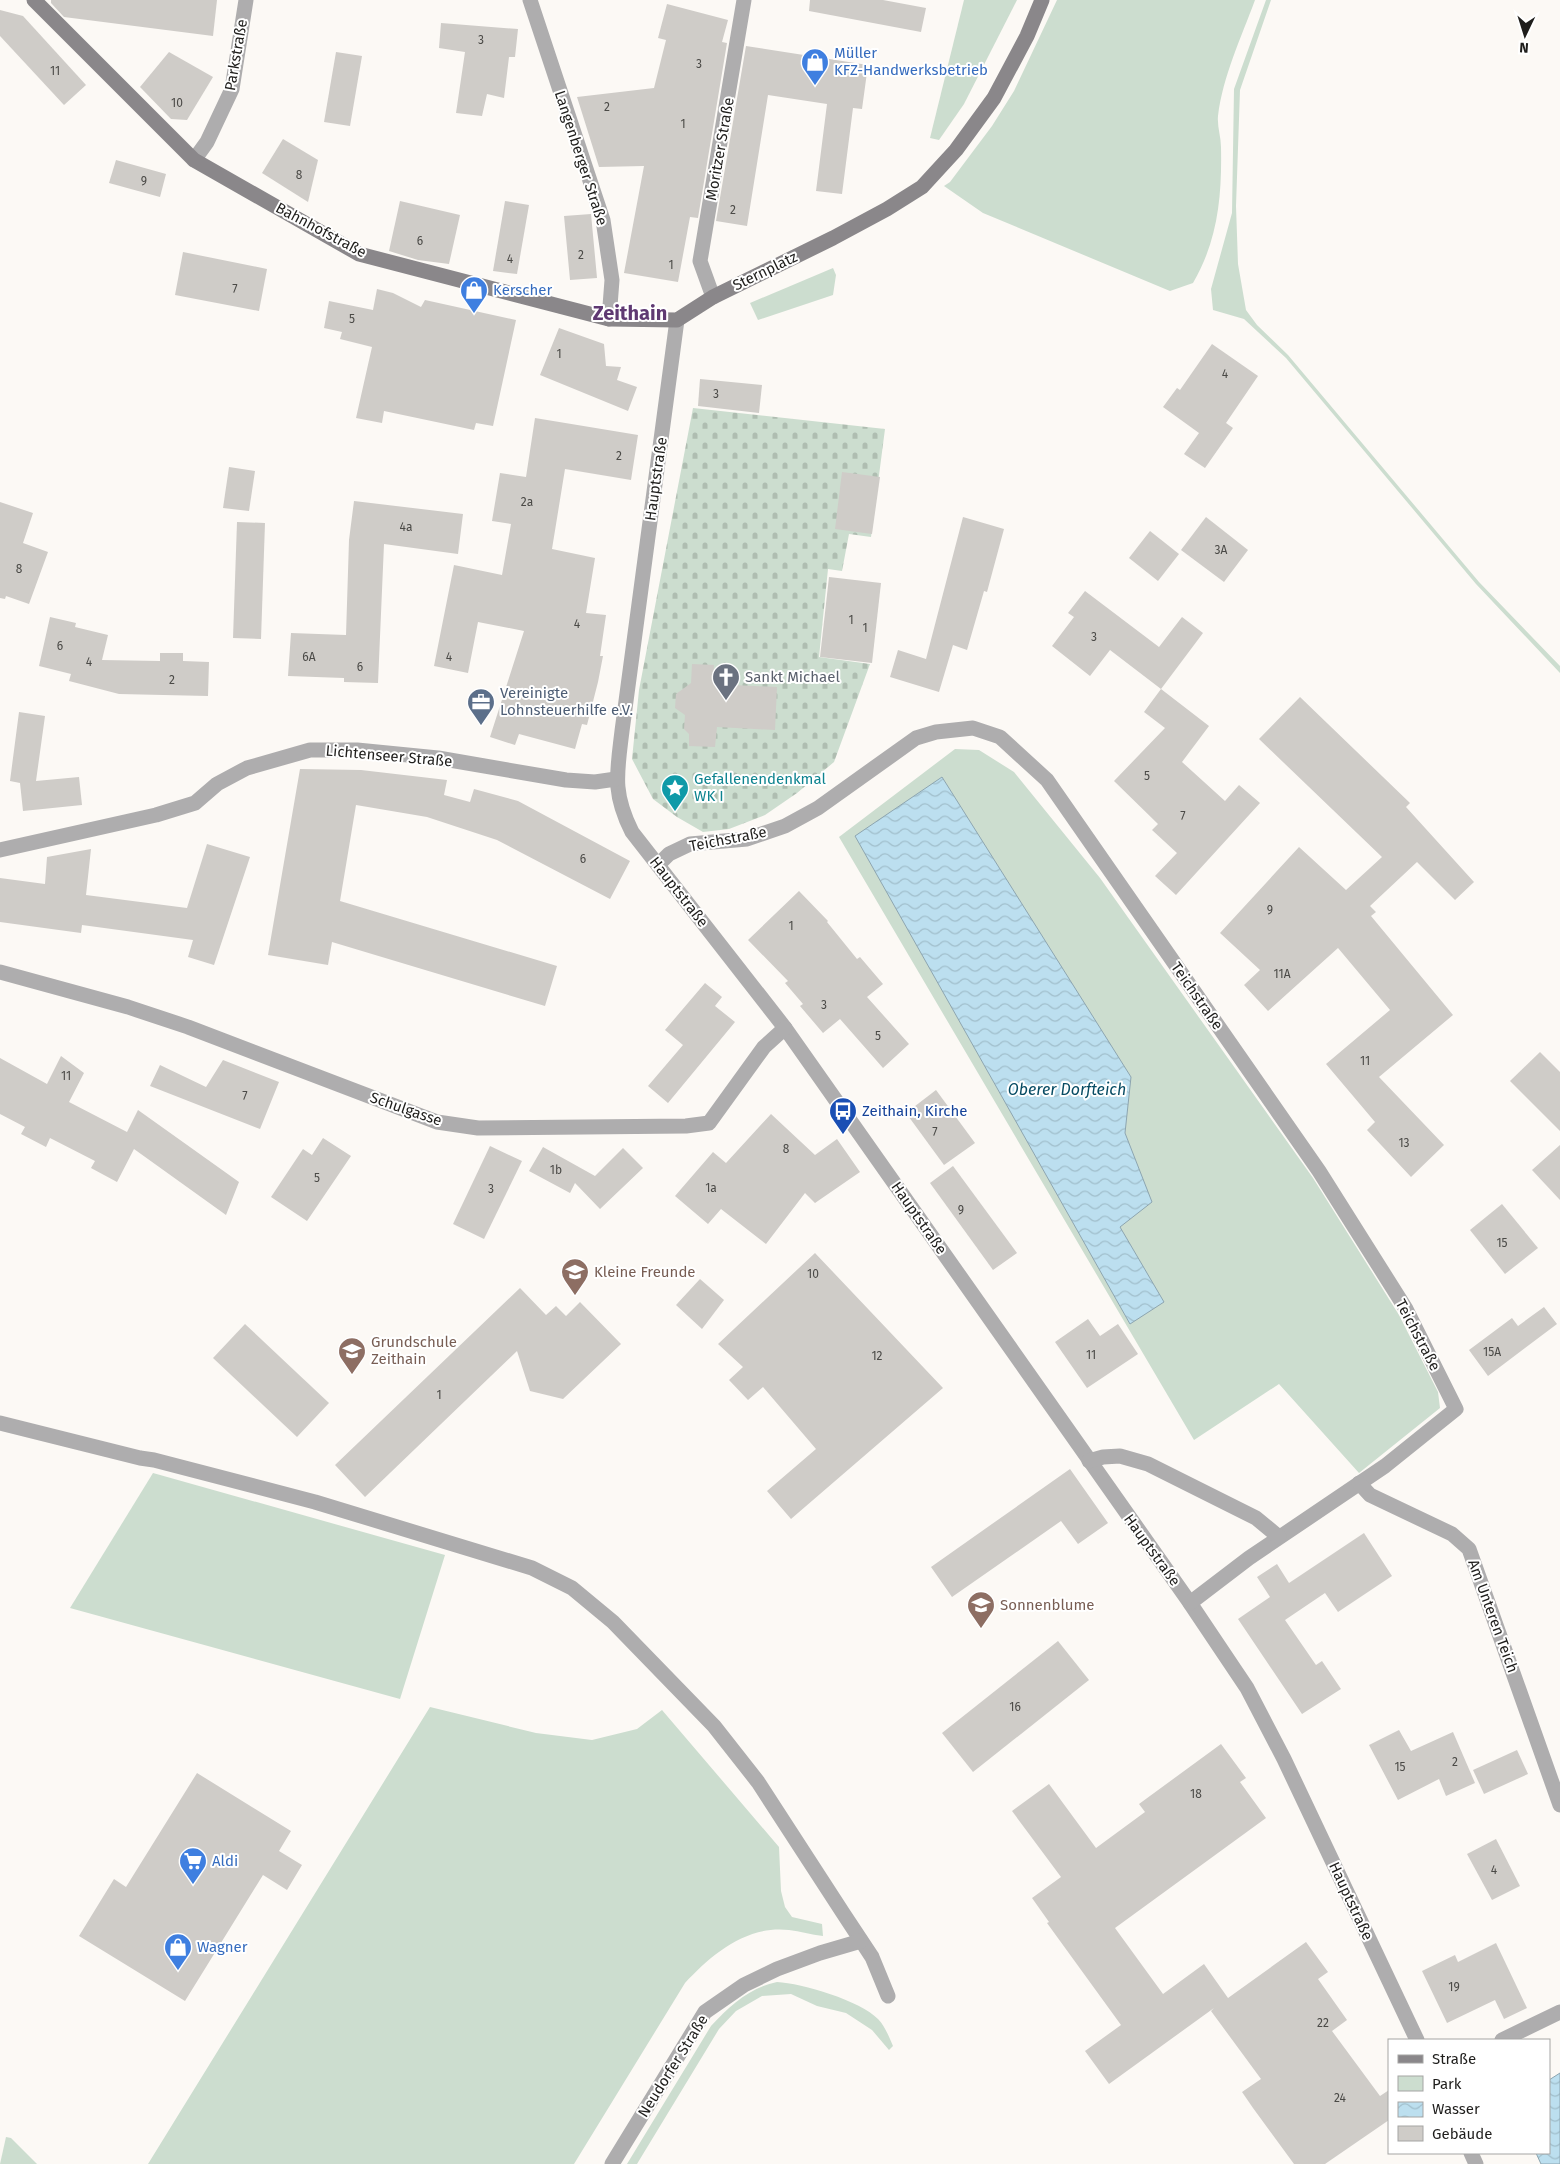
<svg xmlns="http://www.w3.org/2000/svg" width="1560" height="2164" font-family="'Fira Sans',sans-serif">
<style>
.green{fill:#ccddcf}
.cemetery{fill:url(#cemetery-stones)}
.water{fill:url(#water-waves);stroke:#8da5b0}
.building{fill:#cfccc8}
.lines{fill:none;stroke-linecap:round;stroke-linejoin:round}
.street{stroke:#aeadae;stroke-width:15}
.secondary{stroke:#8a878a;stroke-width:15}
.labels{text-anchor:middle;stroke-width:4;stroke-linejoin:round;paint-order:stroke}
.number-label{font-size:12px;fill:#4b4a47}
.shop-label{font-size:15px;fill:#366cbe;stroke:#fff;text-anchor:start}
.street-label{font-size:15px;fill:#1f1e1c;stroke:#fff}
.worship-label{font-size:15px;fill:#5b616d;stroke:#fff;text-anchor:start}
.service-label{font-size:15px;fill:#4e5e75;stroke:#fff;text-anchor:start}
.culture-label{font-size:15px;fill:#0d838f;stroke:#fff;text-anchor:start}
.transit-label{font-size:15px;fill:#164399;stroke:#fff;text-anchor:start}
.education-label{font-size:15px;fill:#785e54;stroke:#fff;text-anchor:start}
.water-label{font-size:16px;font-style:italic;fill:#064b63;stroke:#fff}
.district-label{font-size:20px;font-weight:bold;fill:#5f3972;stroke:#fff}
</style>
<defs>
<pattern id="cemetery-stones" width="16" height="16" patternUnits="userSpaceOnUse" patternTransform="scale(1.25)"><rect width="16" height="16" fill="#ccddcf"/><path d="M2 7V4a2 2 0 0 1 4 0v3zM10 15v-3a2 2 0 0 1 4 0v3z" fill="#afbdb1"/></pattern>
<pattern id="water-waves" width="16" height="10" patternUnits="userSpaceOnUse" patternTransform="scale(1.25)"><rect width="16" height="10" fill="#bcdfef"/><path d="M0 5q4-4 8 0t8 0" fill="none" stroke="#a1bfcc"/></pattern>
</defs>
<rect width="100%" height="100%" fill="#fcf9f5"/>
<g class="green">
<path d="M964,0H1017L964,104L939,140L930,138Z"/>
<path d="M1057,0H1255C1241,38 1223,76 1218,116C1217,126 1221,137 1221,147C1222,196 1218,240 1193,283L1170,291L983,213L944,186L950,182L992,126L1014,91Z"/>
<path d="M1266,0H1271L1240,90L1236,206L1238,264L1246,310L1257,325L1288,355L1479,582L1560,666V673L1476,584L1286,358L1244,319L1213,310L1211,289L1232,213L1234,89Z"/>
<path d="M833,268L836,275L833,295L758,320L750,303Z"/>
<path d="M955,749L979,750L1014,772L1100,878L1313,1178L1399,1315L1438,1392L1440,1408L1359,1473L1279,1384L1194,1440L839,837Z"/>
<path d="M153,1473L445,1555L400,1699L70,1608Z"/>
<path d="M430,1707L536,1733L592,1740L637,1729L662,1710L779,1847L781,1891L785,1907L792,1917L822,1924L823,1936C811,1935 800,1931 789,1930C746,1925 711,1955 685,1983L574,2164H148Z"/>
<path d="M777,1982C802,1983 861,2001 878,2019C885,2026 889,2037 893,2046L889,2050L872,2030L846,2013L817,2006L791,1994L762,1996L736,2011L719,2029L637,2164H627L711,2026C731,2005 749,1988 777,1982Z"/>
<path d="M6,2137L11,2138L37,2164H0Z"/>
</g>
<path class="cemetery" d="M693,408L885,429L871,537L849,534L842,571L828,569L819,657L870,664L834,762L797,793L765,815L729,829L703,832L677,817L653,799L632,759L639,690Z"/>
<g class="water">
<path d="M942,777L1131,1077L1125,1133L1152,1202L1120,1227L1164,1302L1130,1324L855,836Z"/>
<path d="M1560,2073V2164H1541L1536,2153H1549V2080Z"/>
</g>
<g class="building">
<path d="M51,0H217L213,36L64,17L51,3Z"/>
<path d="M810,0H883L926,8L921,32L809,11Z"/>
<path d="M667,4L728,20L722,42L727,43L698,218L690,217L678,282L624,273L644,166L599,167L577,97L654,88L666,40L658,38Z"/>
<path d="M0,10L23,16L86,85L64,105L0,36Z"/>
<path d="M441,23L518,29L515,57H509L504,98L487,94L482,116L456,113L465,52L439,48Z"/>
<path d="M746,46L868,65L862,109L853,108L842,194L816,191L827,104L768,95L747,226L716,221Z"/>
<path d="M169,52L213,77L187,120L171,119L140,87Z"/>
<path d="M336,52L362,56L350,126L324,122Z"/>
<path d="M283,139L318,160L308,202L262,173Z"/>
<path d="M116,160L166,174L160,197L109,183Z"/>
<path d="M400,201L460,215L449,264L418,260L389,251Z"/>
<path d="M505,201L529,205L517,274L493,271Z"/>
<path d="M591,214L597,278L570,280L564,216Z"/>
<path d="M183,252L267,269L259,311L175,295Z"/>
<path d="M377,289L393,293L421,307L425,300L516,320L493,426L476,423L474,430L384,411L382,423L356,418L372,347L340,339L342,332L324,328L329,301L373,310Z"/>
<path d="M559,328L604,344L606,366L621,367L617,380L637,387L628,411L540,375Z"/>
<path d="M1212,344L1258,376L1226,423L1233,428L1205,468L1184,454L1199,433L1163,407L1177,388L1180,390Z"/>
<path d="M700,379L762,385L759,413L698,406Z"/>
<path d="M535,418L638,435L631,480L565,469L552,549L595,558L586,613L606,615L600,656H603L598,682L587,725L582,724L575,749L519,734L515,745L490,737L524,631L478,622L468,673L434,666L454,565L502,575L511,524L492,521L500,473L526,477Z"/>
<path d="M229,467L255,471L249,511L223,508Z"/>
<path d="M842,472L880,477L872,534L835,529Z"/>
<path d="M354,501L463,514L458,554L384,544L378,683L344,682V678L288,676L291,633L346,635L349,540Z"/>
<path d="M0,502L33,513L23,543L48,552L29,604L6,596L5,599L0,598Z"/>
<path d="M963,517L1004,529L987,592L984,591L967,650L953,645L939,692L890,677L898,650L926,659Z"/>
<path d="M1206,517L1248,550L1224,582L1181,550Z"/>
<path d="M237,522L265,523L261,639L233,638Z"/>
<path d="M1150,531L1179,554L1158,581L1129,558Z"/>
<path d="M829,577L881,583L872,663L820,657Z"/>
<path d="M1085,591L1159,647L1182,617L1203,633L1161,689L1110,650L1090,676L1052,646L1074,617L1068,613Z"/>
<path d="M50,617L76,623L75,627L108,635L102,660L160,661V653H183V661L209,662L208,696L119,694L69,681L71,674L39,666Z"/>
<path d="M692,664L714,665L713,684L777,687L775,730L717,727L715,747L689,746V734L684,729L685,715L675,708L676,694L691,683Z"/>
<path d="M1161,689L1209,726L1182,762L1225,801L1239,785L1260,803L1176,895L1155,876L1177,853L1152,830L1158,824L1114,781L1165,728L1144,712Z"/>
<path d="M1300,697L1410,803L1406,807L1474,882L1455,900L1417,862L1370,906L1376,912L1371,916L1453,1015L1379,1077L1444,1145L1411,1177L1367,1130L1375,1122L1326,1064L1390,1010L1338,948L1268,1011L1244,985L1260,970L1220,933L1299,847L1346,890L1382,857L1259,739Z"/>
<path d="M19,712L45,716L36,781L79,777L82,805L23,811L20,783L10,781Z"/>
<path d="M300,769L361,770L447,780L444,795L470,802L474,789L518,801L630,861L610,899L497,840L427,817L356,805L340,901L557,966L545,1006L332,942L328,965L268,955Z"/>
<path d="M207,844L250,857L214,965L188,957L193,940L82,925L81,933L0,922V878L45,884L47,857L91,849L86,895L187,908Z"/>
<path d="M799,891L828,921L827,922L857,959L860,957L883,984L867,997L909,1044L883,1068L840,1019L823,1033L800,1006L803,1004L785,983L788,981L748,940Z"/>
<path d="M705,983L722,997L715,1006L735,1022L668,1103L648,1086L683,1045L665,1030Z"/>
<path d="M1540,1052L1560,1072V1131L1510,1081Z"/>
<path d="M61,1056L84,1073L69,1102L127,1132L138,1110L239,1182L226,1215L134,1149L117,1182L91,1168L95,1161L50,1138L46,1147L21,1134L25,1127L0,1114V1058L47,1084Z"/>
<path d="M223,1060L279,1082L260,1129L150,1086L160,1065L206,1087Z"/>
<path d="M936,1090L975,1143L944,1165L906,1113Z"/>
<path d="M771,1114L815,1155L837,1139L860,1172L815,1203L805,1193L766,1244L721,1209L708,1224L675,1196L713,1152L726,1163Z"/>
<path d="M323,1138L351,1156L307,1221L271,1197L303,1149L312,1155Z"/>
<path d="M1560,1145V1200L1532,1170Z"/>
<path d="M490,1146L522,1161L484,1239L453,1224Z"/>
<path d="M543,1147L595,1176L623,1148L643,1168L600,1209L575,1183L570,1193L529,1171Z"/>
<path d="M953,1166L1017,1253L993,1270L930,1183Z"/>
<path d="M1502,1204L1538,1248L1505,1274L1470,1230Z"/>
<path d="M815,1253L943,1388L791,1519L767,1491L816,1449L763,1387L748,1400L729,1380L743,1367L718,1344Z"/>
<path d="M700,1279L724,1300L702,1329L676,1305Z"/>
<path d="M520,1288L546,1315L556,1306L566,1316L580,1302L621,1344L563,1399L530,1391L517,1351L365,1497L335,1465Z"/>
<path d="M1544,1307L1557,1324L1488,1376L1469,1350L1512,1318L1518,1326Z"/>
<path d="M1088,1319L1100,1336L1118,1324L1138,1354L1087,1388L1055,1342Z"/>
<path d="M245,1324L329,1403L297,1437L213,1358Z"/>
<path d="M1070,1469L1108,1523L1078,1544L1061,1521L952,1597L931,1567Z"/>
<path d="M1364,1533L1392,1576L1338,1612L1325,1593L1285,1620L1316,1665L1322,1661L1341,1689L1302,1714L1238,1619L1270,1597L1257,1577L1277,1564L1289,1583Z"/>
<path d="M1058,1641L1089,1680L973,1772L942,1733Z"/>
<path d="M1399,1730L1411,1751L1453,1732L1475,1783L1446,1796L1439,1779L1398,1800L1369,1745Z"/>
<path d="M1221,1744L1246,1778L1240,1782L1266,1818L1115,1928L1163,1994L1204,1964L1228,1998L1306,1942L1328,1972L1318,1979L1347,2020L1332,2031L1380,2096L1389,2090V2120L1325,2164H1294L1253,2108L1242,2092L1261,2079L1211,2011L1214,2008L1109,2084L1085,2051L1121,2025L1047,1923L1049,1922L1032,1898L1061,1877L1012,1811L1049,1784L1096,1848L1145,1812L1139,1804Z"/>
<path d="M1517,1750L1528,1774L1484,1794L1473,1770Z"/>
<path d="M197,1773L291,1831L279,1851L302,1865L287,1890L263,1875L185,2001L79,1936L114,1879L126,1887Z"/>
<path d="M1496,1839L1520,1886L1492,1900L1467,1854Z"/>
<path d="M1496,1943L1527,2008L1504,2019L1495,2000L1447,2023L1422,1971L1455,1955L1458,1962Z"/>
</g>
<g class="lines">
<g class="street">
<path d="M530,0L603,220L612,280L609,319"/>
<path d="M194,160L207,142L232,89L246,0"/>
<path d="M713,297L700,261L744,0"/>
<path d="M677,320L622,731C617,773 612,792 632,832L785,1028L1190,1603L1247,1688L1284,1759L1417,2040"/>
<path d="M0,850L156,815L195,803L217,784L247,768L310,750H357L438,758L566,780L595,782L616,779"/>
<path d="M658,865L669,854L690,844L747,839L785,826L818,808L916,738L936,732L973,728L1000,737L1047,780L1319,1171L1406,1309L1456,1409L1385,1466L1249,1558L1190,1603"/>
<path d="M0,972L128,1007L188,1027L437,1122L478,1128L686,1126L709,1123L764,1047L785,1028"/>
<path d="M0,1423L140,1458L154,1460L315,1502L532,1568L572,1588L613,1622L714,1726L758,1782L843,1913L872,1957L888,1996"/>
<path d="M1089,1461L1103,1457L1120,1456L1148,1464L1256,1518L1279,1537"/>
<path d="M1359,1483L1370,1495L1452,1534L1469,1549L1560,1805"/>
<path d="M1502,2040L1560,2012"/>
<path d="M1471,2153L1476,2164"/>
<path d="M612,2164L705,2012L744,1985L777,1969L820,1953L861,1941"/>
</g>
<path class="secondary" d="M34,0L194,160L359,254L609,319L677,320L713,297L833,238L887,209L922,187L956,150L994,98L1027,36L1042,0"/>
</g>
<defs>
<g id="shop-pin" transform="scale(1.4375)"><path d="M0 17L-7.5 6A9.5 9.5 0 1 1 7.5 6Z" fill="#3f7fe0" stroke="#fff"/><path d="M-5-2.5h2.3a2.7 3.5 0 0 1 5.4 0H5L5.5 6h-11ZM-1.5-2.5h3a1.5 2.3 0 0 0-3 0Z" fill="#fff"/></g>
<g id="church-pin" transform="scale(1.4375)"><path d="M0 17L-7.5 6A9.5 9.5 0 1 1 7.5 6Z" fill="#6b7280" stroke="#fff"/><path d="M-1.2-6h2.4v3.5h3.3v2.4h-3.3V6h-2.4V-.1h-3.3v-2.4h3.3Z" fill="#fff"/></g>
<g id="office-pin" transform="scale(1.4375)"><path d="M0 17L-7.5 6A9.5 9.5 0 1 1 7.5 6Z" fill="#5c6f8a" stroke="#fff"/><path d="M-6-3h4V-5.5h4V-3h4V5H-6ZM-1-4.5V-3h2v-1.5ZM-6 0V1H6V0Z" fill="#fff"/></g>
<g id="sight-pin" transform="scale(1.4375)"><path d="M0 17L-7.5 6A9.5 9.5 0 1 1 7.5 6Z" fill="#0f9aa8" stroke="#fff"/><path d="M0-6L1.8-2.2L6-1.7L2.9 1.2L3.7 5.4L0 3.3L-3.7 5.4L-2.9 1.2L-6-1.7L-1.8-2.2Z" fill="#fff"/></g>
<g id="bus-pin" transform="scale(1.4375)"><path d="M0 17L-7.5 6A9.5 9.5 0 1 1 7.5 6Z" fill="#1a4fb4" stroke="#fff"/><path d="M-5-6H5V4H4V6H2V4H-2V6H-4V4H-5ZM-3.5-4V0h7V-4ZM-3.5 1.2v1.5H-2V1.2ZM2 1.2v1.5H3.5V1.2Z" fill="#fff"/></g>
<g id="school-pin" transform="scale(1.4375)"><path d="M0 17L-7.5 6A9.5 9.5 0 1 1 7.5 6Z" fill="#8d6e63" stroke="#fff"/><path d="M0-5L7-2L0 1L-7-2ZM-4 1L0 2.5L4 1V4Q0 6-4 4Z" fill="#fff"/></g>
<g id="supermarket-pin" transform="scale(1.4375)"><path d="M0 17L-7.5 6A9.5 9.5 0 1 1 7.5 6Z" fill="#3f7fe0" stroke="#fff"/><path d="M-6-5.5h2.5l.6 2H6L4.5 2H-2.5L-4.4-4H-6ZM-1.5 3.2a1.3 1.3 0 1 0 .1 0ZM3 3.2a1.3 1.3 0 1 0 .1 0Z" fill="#fff"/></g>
</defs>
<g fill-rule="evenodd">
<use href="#shop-pin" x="815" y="62"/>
<use href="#shop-pin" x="474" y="290"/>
<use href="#church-pin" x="726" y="677"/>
<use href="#office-pin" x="481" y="702"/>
<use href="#sight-pin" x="675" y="788"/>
<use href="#bus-pin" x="843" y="1111"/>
<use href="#school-pin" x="575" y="1272"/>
<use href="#school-pin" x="352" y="1351"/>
<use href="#school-pin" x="981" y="1605"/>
<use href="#supermarket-pin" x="193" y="1861"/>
<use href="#shop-pin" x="178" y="1947"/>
</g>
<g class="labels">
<g class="number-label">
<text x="481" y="44">3</text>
<text x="699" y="68">3</text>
<text x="55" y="75">11</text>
<text x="177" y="107">10</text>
<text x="607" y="111">2</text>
<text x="683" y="128">1</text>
<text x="299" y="179">8</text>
<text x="144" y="185">9</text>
<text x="733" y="214">2</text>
<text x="420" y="245">6</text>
<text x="581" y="259">2</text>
<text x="510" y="263">4</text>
<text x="671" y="269">1</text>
<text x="235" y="293">7</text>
<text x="352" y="323">5</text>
<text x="559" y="358">1</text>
<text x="1225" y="378">4</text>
<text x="716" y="398">3</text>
<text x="619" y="460">2</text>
<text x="527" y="506">2a</text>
<text x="406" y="531">4a</text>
<text x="1221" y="554">3A</text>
<text x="19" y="573">8</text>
<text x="851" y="624">1</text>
<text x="577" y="628">4</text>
<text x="865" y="632">1</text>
<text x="1094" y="641">3</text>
<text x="60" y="650">6</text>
<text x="309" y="661">6A</text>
<text x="449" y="661">4</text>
<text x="89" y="666">4</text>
<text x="360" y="671">6</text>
<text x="172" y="684">2</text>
<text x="1147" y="780">5</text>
<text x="1183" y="820">7</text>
<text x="583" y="863">6</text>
<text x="1270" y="914">9</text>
<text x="791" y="930">1</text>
<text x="1282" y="978">11A</text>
<text x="824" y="1009">3</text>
<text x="878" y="1040">5</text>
<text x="1365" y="1065">11</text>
<text x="66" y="1080">11</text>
<text x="245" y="1100">7</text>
<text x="935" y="1136">7</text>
<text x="1404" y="1147">13</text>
<text x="786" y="1153">8</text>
<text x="556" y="1174">1b</text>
<text x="317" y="1182">5</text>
<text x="711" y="1192">1a</text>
<text x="491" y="1193">3</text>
<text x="961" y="1214">9</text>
<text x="1502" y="1247">15</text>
<text x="813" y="1278">10</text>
<text x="1492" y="1356">15A</text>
<text x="1091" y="1359">11</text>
<text x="877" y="1360">12</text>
<text x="439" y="1399">1</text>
<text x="1015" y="1711">16</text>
<text x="1455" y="1766">2</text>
<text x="1400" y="1771">15</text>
<text x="1196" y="1798">18</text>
<text x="1494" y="1874">4</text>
<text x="1454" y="1991">19</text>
<text x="1323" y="2027">22</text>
<text x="1340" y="2102">24</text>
</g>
<g class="shop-label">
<text x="834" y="58">Müller<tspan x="834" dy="17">KFZ-Handwerksbetrieb</tspan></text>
<text x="493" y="295">Kerscher</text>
<text x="212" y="1866">Aldi</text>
<text x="197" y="1952">Wagner</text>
</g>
<g class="street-label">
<text transform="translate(236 55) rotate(-80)" y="5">Parkstraße</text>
<text transform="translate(720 149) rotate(-80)" y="5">Moritzer Straße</text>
<text transform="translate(581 158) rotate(72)" y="5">Langenberger Straße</text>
<text transform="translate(321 230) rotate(28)" y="5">Bahnhofstraße</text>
<text transform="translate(765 271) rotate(-26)" y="5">Sternplatz</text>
<text transform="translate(656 479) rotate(-82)" y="5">Hauptstraße</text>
<text transform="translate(389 756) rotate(5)" y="5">Lichtenseer Straße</text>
<text transform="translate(728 839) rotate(-11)" y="5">Teichstraße</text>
<text transform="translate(679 892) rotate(52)" y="5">Hauptstraße</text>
<text transform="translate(1197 996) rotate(55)" y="5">Teichstraße</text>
<text transform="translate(406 1109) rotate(19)" y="5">Schulgasse</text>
<text transform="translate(919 1218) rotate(55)" y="5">Hauptstraße</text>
<text transform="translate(1418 1335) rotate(62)" y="5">Teichstraße</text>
<text transform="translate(1152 1550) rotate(54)" y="5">Hauptstraße</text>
<text transform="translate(1493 1616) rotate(70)" y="5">Am Unteren Teich</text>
<text transform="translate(1351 1901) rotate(65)" y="5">Hauptstraße</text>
<text transform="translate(673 2066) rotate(-58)" y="5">Neudorfer Straße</text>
</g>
<g class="worship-label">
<text x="745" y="682">Sankt Michael</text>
</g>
<g class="service-label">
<text x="500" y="698">Vereinigte<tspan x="500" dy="17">Lohnsteuerhilfe e.V.</tspan></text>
</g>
<g class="culture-label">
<text x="694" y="784">Gefallenendenkmal<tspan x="694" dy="17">WK I</tspan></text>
</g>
<g class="transit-label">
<text x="862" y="1116">Zeithain, Kirche</text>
</g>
<g class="education-label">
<text x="594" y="1277">Kleine Freunde</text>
<text x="371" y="1347">Grundschule<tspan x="371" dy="17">Zeithain</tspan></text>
<text x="1000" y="1610">Sonnenblume</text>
</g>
<g class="water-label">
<text x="1067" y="1095">Oberer Dorfteich</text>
</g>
<g class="district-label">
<text x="630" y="320">Zeithain</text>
</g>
</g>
<rect x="1388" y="2039" width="162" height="115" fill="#ffffff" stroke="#a5a5a4"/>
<rect x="1398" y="2055" width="25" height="8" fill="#8a878a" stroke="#a5a5a4"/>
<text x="1432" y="2064" font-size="15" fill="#1f1e1c">Straße</text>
<rect x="1398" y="2076" width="25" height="15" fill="#ccddcf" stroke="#a5a5a4"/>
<text x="1432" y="2089" font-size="15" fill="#1f1e1c">Park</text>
<rect x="1398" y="2102" width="25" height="15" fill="url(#water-waves)" stroke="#a5a5a4"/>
<text x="1432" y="2114" font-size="15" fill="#1f1e1c">Wasser</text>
<rect x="1398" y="2126" width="25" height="15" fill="#cfccc8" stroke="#a5a5a4"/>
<text x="1432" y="2139" font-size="15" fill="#1f1e1c">Gebäude</text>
<g transform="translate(1525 35) rotate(184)" stroke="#ffffff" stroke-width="4" paint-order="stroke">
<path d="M0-4L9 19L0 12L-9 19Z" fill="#1f1e1c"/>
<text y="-8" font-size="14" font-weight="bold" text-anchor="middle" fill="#1f1e1c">N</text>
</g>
</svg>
